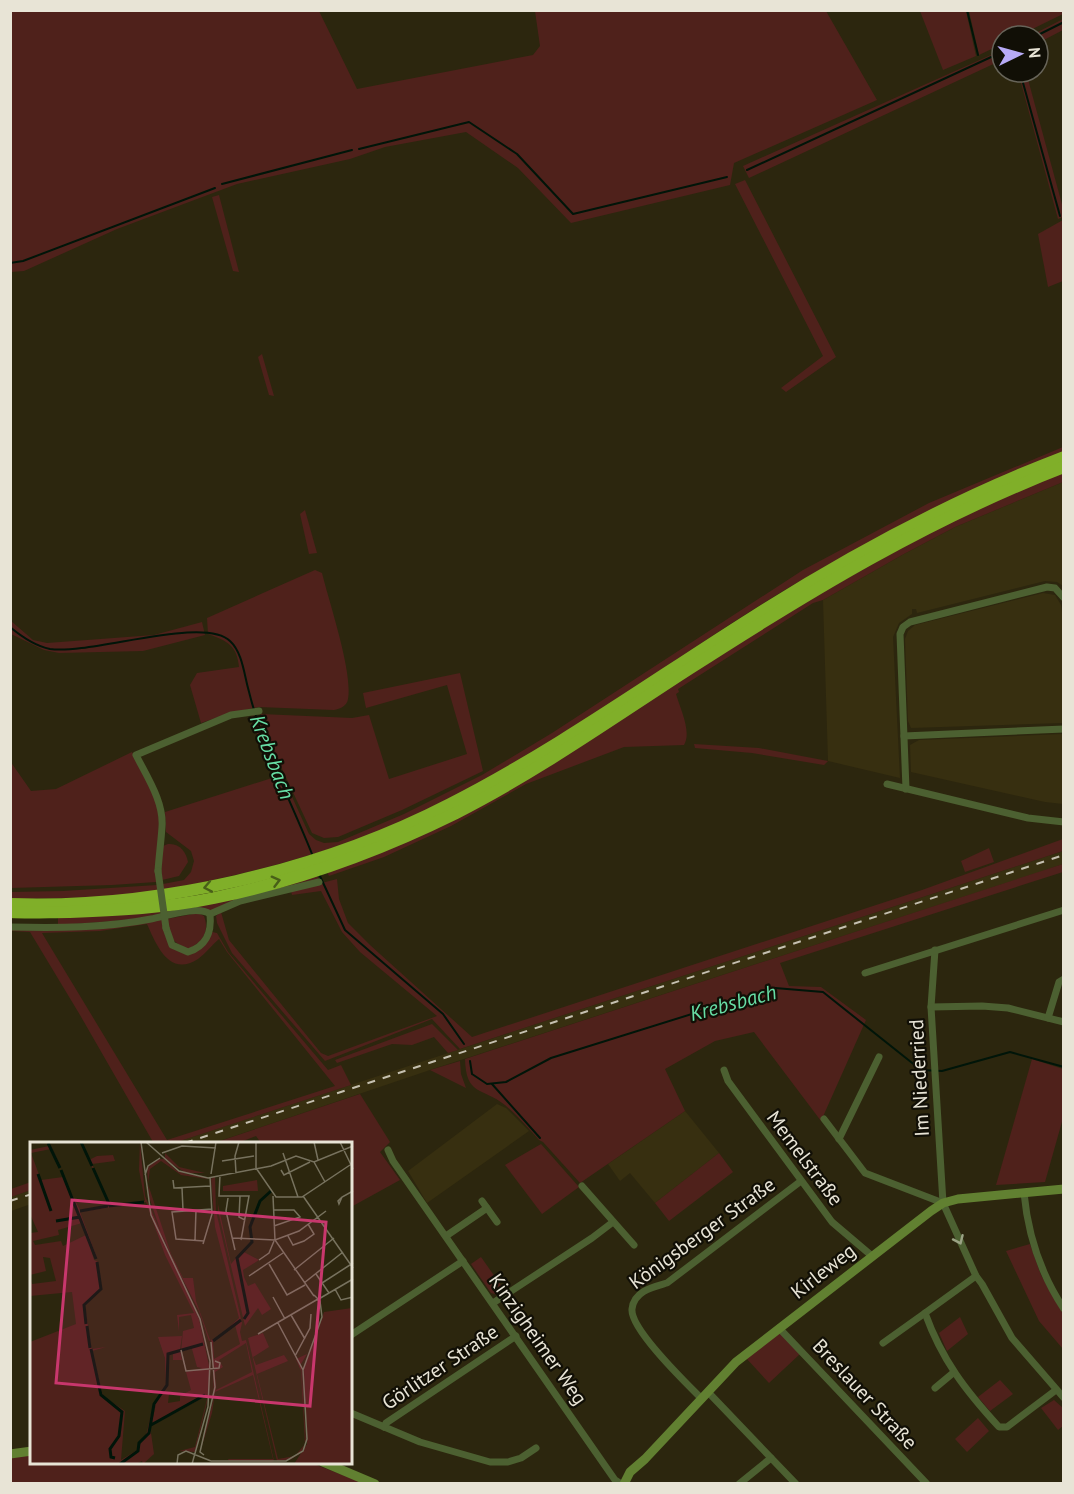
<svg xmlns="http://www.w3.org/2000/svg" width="1074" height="1494" font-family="'PT Sans',sans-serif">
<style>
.built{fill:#372f10}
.green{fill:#4f211b;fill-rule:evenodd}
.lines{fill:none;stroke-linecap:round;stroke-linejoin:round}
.stream{stroke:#001509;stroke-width:2}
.street{stroke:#4c6031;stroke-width:7}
.secondary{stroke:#618031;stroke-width:9}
.highway{stroke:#80af29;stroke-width:12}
.rail{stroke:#c5c0b0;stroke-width:2;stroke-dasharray:8 8;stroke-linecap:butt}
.street-bridge{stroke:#4c6031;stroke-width:7}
.oneway{stroke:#485f18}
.oneway2{stroke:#9aa284}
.labels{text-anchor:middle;stroke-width:4.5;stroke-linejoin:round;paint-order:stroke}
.street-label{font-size:20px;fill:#e8e4d6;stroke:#110f06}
.water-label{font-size:21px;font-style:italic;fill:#67dea5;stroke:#110f06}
.inset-river{fill:none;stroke:#001509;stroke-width:3}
.inset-road{fill:none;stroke:#77725e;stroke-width:1.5}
.view{fill:#c8376d;fill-opacity:0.15;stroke:#c8376d;stroke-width:3}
.inset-edge{fill:none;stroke:#e8e4d6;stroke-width:3}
</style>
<rect width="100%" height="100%" fill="#2c260e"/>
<g class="built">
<path d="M1063,482V586L1057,582L1045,581L917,613L916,609H912V614L899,623L893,637L900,778L828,761L823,600L902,555L955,527Z"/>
<path d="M1043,593L1055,595L1061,605L1064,624L1063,723L911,728L908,721L905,639L908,631L915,625Z"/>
<path d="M1063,734V804L1045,802L911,772L910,745L919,740Z"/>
<path d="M1063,851V864L1037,873L430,1070L214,1143H174Z"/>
<path d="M497,1104L506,1108L529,1131L427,1203L408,1171Z"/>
<path d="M685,1111L719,1153L655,1203L630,1173L620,1181L608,1164Z"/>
<path d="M31,1190V1204L11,1211L10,1197Z"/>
</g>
<g class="green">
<path d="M1063,10V14L1018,36H1002V44L979,55L969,11Z"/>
<path d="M10,11H319L357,89L533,55L540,46L535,11H826L877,100L734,163L730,185L571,223L518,168L466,132L385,147L350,159L237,184L117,229L24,271L11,272Z"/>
<path d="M920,11H966L976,56L943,70Z"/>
<path d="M1063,19V30L1038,43V36H1030Z"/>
<path d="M1002,50V60L749,178L743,166Z"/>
<path d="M1018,72H1026L1063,208V217L1058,219Z"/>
<path d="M745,180L836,357L786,392L781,388L823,356L735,184Z"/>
<path d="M219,195L239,272L233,271L212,197Z"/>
<path d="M1063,220V281L1048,287L1038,234Z"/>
<path d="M262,354L274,396L269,395L258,357Z"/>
<path d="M1063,447V452C975,494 884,532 800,581C680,651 571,739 447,801C358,846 261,872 163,890V884L184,880L191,872L194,861L191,851L166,832L165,812L272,778L251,716L257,715L267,742L309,834L316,840L324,843L338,842L404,814L482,775L552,733L803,570L929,503Z"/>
<path d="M1063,472V482L955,527L902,555L823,600L813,603L678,689L679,692L676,694C680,708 692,732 684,745L624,747L526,784L451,826L384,857L329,876L326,870L957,517Z"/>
<path d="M305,510L317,553L309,554L300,514Z"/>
<path d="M315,570L322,573C329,602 353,672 348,699C347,706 340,709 334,710L259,707L230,713L201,723L190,685L197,673L239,667C237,645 227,641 208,634L207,618Z"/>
<path d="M11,621L33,640L47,643L154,635L202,622L205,635L143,651L59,653L44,650L11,634Z"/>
<path d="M460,673L483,771L402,810L338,837L324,838L312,833L269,741L261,714L352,718L369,715L389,779L467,754L447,685L366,708L363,693Z"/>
<path d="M694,744L759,748L828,761L824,765L752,753L695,748Z"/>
<path d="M132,752C144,776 160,799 160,826C160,845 155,862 156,882L112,885L11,888L10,761L31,791L56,789Z"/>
<path d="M1063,839V851L460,1049L432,1019L325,1061L232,953L217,923L216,916L221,912L229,940L321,1053L328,1056L437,1016L360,952L342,932L321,891L292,895L291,891L337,879L339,899L348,923L370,945L472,1037L922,890Z"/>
<path d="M168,844C180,843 186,852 188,862L179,876L162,880L161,870L163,846Z"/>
<path d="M989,848L994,862L965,872L961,861Z"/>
<path d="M1063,864V872L780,963L789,986L821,987L866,1020L821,1121L754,1032L715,1041L665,1069L685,1111L580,1183L543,1142L539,1140C528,1128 517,1115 505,1105C482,1087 466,1096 465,1059Z"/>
<path d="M316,874L319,880L211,912L167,914L166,909Z"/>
<path d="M157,885L158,892L111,897L11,899V892L63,891Z"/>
<path d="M160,911L161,915C127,920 93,923 58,925V918Z"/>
<path d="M198,913L204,916C210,932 202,943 188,949C170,941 170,937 167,919Z"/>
<path d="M162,919C164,937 169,949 187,954C201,951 207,945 212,932L217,933L228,952L328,1070L341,1065L351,1085L174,1143H151L153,1142L80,1015L30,932L11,931L10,929ZM147,924C156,944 169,978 198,959C206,953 212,945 219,939L227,952L335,1086L167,1140L42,933L100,931Z"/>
<path d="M432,1024L458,1050L448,1053L434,1037L412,1045L392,1044L337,1063L335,1060Z"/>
<path d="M1032,1059L1063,1069V1118L1045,1182L996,1185Z"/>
<path d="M460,1061L461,1074L466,1088L430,1070Z"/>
<path d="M360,1094L390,1142L380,1152L400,1180L351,1207V1143H261L256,1136L238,1143H214Z"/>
<path d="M541,1144L579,1187L542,1214L505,1165Z"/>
<path d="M719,1153L733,1172L669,1221L655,1203Z"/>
<path d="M31,1182V1190L11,1197V1189Z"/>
<path d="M1030,1244L1041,1275L1063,1314V1349L1039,1321L1006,1251Z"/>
<path d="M481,1257L505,1291L498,1295L491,1293L471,1264Z"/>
<path d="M960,1317L968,1334L947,1351L939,1333Z"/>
<path d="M780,1332L800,1354L769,1383L746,1358Z"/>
<path d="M1000,1380L1013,1394L990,1411L978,1397Z"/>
<path d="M1054,1400L1063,1408V1426L1058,1430L1041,1408Z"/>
<path d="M978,1418L989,1431L967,1452L955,1439Z"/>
<path d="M31,1454L32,1462L311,1463L364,1483H11L10,1458Z"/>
</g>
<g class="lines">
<g class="stream">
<path d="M967,10L978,55"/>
<path d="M1036,36L1064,22"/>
<path d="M1020,72L1060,216"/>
<path d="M359,149L469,122L517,154L573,214L727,177"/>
<path d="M747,170L1002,52"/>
<path d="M222,184L352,150"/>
<path d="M1064,223V230"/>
<path d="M10,263L23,261L215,188"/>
<path d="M10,627C22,637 35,646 50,649C91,655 204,615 230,641C242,652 244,673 248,688C262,746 290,799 312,854"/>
<path d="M319,874L345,930L443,1014L464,1044"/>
<path d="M470,1061L472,1074L487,1084L506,1082L551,1058L775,988L823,992L921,1070L942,1071L1010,1052L1064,1067"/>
<path d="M492,1084L540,1138"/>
</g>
<g class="street">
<path d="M904,736L1064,729"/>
<path d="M887,784L1028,818L1064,822"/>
<path d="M906,789L900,634L903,627L910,622L1047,587L1055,588L1064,598"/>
<path d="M158,871C159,856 161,842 162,827C164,802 147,777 136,755L231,715L259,711"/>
<path d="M210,914L240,901L319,882"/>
<path d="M10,927C58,928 105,928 151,919C167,916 197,905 210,914"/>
<path d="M166,928L172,945L188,952C206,946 212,933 210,914"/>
<path d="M935,950L931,1007L943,1203L976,1276L982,1284L1012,1338L1064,1398"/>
<path d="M865,973L1064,910"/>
<path d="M931,1007L982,1006L1008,1008L1064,1022"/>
<path d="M1048,1018L1059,982L1064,979"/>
<path d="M724,1070L728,1081L832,1222L872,1256"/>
<path d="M824,1119L865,1173L943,1203"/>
<path d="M839,1139L879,1057"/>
<path d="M388,1150L393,1161L615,1480L621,1484"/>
<path d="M582,1186L634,1245"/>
<path d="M1024,1193C1028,1235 1040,1273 1064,1309"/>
<path d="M482,1201L497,1222"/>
<path d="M446,1236L487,1208"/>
<path d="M976,1276L925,1313C942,1360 965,1390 999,1427H1007L1056,1390"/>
<path d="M493,1303L592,1238L613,1222"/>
<path d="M779,1328L927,1484"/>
<path d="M351,1335L463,1261"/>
<path d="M883,1343L925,1313"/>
<path d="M935,1388L953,1373"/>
<path d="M708,1392L796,1484"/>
<path d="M702,1399C687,1384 630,1329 632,1309C634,1291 653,1287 667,1283L801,1181"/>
<path d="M351,1413L420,1442L490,1462H508L521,1458L536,1448"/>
<path d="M384,1427L386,1423L516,1336"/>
<path d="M739,1484L771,1458"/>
</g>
<g class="secondary">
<path d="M10,1454L32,1451"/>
<path d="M323,1462L375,1484"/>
<path d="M624,1484L630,1472L645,1459L736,1362L931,1211L943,1203L958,1199L1064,1189"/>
</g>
<g class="highway">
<path d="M10,904C157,909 320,871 450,804C556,750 653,680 753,617C852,554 954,499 1064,457"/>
<path d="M10,912C30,913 49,912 69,912C117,910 166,908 214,898C296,881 381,850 456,813C537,772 613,718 689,669C810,591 929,519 1064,467"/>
</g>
<g class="rail">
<path d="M185,1143L1064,855"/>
<path d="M10,1201L32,1194"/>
</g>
<path class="street-bridge" d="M158,871L166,928"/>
</g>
<defs><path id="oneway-chevron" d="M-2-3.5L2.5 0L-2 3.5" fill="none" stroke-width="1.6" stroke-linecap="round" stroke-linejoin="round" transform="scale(1.5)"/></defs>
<g class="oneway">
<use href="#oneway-chevron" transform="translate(276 881) rotate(-15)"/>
<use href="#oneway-chevron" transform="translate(208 887) rotate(169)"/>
</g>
<use class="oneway2" href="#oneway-chevron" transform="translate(959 1240) rotate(66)"/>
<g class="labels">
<g class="street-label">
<text transform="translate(919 1078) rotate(-93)" y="7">Im Niederried</text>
<text transform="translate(805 1158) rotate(53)" y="7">Memelstraße</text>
<text transform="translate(702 1233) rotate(-36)" y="7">Königsberger Straße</text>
<text transform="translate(823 1271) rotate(-38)" y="7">Kirleweg</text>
<text transform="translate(538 1339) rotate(55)" y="7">Kinzigheimer Weg</text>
<text transform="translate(440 1367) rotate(-34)" y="7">Görlitzer Straße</text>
<text transform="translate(865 1394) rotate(47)" y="7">Breslauer Straße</text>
</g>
<g class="water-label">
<text transform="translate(272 757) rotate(69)" y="7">Krebsbach</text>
<text transform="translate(733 1003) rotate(-15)" y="7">Krebsbach</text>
</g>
</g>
<g transform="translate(30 1142)">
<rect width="322" height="322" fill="#2c260e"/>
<path d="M19,0L32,27L21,7L1,11L11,38L33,35L50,68L79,63L59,18L67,14L83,13L85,19L62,22L80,62L115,59L109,28L110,0L115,54L169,177L180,228L179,252L165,310L149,309L165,305L178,253L121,284L126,262L120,284L124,312L113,322L112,319L106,322H0V200L46,182L42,150L0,154V136L2,142L26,139L20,116L13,115L16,129L0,133V91L8,90L0,72V8L19,4L16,1ZM116,60L135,113L164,171L147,173L149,190V175L161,173L164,186L153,189L151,209L162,207L167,225L172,226L156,230L161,248L150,254V259L138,261L139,252L134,249L138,241L137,215L143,210V218H152L150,208L152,194L128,195L135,216L136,243L123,263L117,290L107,308L91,318L95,269L73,254L62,209L76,205L62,207L61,204L55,164L72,147L68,120L64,118L58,98L67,116L50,70ZM52,81L56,93L33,104L31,99L5,103L3,99L29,93L28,88ZM135,11L149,25L175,31H156L134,17L146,28L157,32L174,35L178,37L151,33L131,19L120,27L118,42L141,112L153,136H163L166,159L180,198L188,196L209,176L185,85L181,37L185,34L186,69L212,181L210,190L212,199L216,198L244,319L242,320L199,319L198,317H243L223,233L185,250L182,271L170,310L184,254L183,228L190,226L183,227L181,198L179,199L169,169L136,105L119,55L117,26L128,17H135ZM205,183L210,202L184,217L183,200ZM216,201L222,230L186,248L185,230L193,225L189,218ZM187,35L188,62L201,122L212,109L229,118L213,128L214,135L218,144L225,141L241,167L232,173L228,166L215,184L188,69ZM227,38L228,49H193V44ZM322,166V322H248H264L277,302L274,227L294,170ZM233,191L239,205L223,215L226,223L254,213L258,219L227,232L248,317L265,314L275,302L271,229L266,217L277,212L271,222L276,299L271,311L260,318L247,319L218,196Z" fill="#4f211b" fill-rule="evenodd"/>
<path class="inset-river" d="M51,0L62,24M18,1L30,26M63,26L80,64L114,60M31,28L66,117M8,32L21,69M50,69L78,64M26,79L50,75M214,177L218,171L207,116L222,100L220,85L230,59L241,49M56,182L54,163L71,147L67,120M57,184L60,206M183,199L211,178M61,207L71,253L92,270L89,294L80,307L81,315L85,316M121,283L175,253M90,322L108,309L109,301L119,291L124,262L137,243L138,212L173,202"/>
<path class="inset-road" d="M111,0L121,73L170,177L180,219L178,265L162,322M116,0L149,29L178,36L241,24L266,14L284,20L323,4M226,0V26L246,55H272L320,23M284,0L288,18M310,0L323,27M132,11L152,4L186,6M253,11L268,55M192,19L224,14M284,20L295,40M251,28L254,33L280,20M206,31L205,14L209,0M181,32L186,0M115,33L118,24L130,16M190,33L189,54H219L211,98M143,38L144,46L180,44M152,46L153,68M210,54L209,75L215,78M243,54L245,98L284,154M273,54L323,126M312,55L309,62L308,59L312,55L323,49M198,56L196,69L205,108M244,68H264L270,75L244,84M258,94L263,103L274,99L284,92L278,82M202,96L245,98L269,89L296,69M165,98L166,68M174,99L146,97L142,70L182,67M173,102L182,72L180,35M229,118L239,111L244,99M239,122L257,153L275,143M264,128L304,96M286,132L299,151M219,134L253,111M274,141L313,110M292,141L323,121M305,147L311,158L323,155M243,155L255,177M287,158L323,137M261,173L275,197M248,181L273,228M228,192L288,157M151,208L156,229L189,226L190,221L185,219M265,214L280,186L281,172M174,313L170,310L185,245L181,200M181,319H256L273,309L277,297L273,228L292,175L290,159L284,153M147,322L148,313L156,309L181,319"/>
<path class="view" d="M42,58L296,80L280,264L26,241Z"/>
<rect width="322" height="322" class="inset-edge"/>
</g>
<rect width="1074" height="1494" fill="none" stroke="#e8e4d6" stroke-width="24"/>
<g transform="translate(1020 54) rotate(85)"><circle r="28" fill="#110f06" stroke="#676459" stroke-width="1.5"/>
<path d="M0-4.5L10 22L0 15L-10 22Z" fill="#b8abf7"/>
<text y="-9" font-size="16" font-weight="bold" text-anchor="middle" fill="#e8e4d6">N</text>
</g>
</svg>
